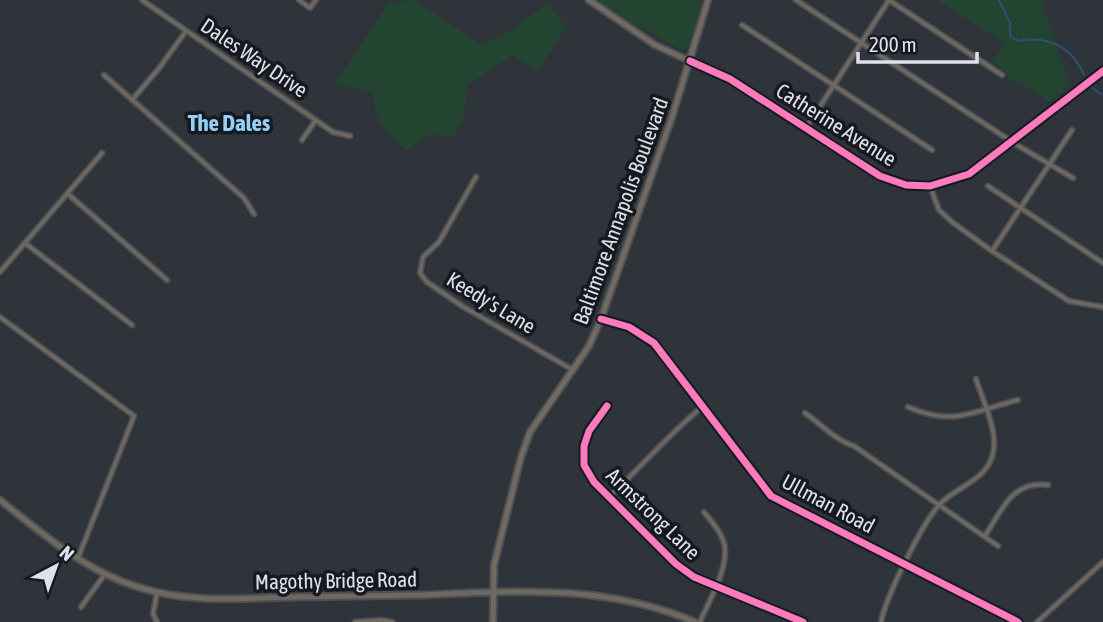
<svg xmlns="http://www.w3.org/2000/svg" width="1103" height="622" font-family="'Asap Condensed',sans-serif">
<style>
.green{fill:#234431}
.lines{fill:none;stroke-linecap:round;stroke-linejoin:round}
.stream{stroke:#2f5075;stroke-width:2}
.minor-casing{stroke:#4b5055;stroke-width:7}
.tertiary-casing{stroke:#4b5055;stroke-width:8}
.secondary-casing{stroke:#4b5055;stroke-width:9}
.primary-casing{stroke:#4b5055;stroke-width:9}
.minor{stroke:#70685f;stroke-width:3.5}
.tertiary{stroke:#70685f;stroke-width:4.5}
.secondary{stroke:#726a60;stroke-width:5}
.primary{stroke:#6f6860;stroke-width:5}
.cycleway-casing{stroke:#161a20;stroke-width:11}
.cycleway{stroke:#fd7abc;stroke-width:7}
.labels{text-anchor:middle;stroke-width:7;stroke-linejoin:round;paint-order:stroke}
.street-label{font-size:21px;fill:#dde2eb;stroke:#161a20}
.neighbourhood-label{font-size:23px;font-weight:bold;fill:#95d1f6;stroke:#161a20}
</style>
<rect width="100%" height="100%" fill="#2e343a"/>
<g class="green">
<path d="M408,0H414L482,45L510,31L548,3L566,28L537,72L513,55L468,85L463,121L453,137L431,134L406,150C382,130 377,123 372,92L335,84L387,5Z"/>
<path d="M596,0H702L695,34L692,35L689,47L681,50L639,26L637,28Z"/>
<path d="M937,0H1041L1070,85L1050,102L1020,83L1008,79L1007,73L992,63L1004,43Z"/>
</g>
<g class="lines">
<g class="stream">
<path d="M999,0L1010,23V36L1018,41C1048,35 1072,47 1084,75"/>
<path d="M1091,87L1101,94"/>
</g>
<g class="minor-casing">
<g id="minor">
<path d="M142,0L333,132L350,136"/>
<path d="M299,0L310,8L316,0"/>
<path d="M796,0L1017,145L1073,178"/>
<path d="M742,25L932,150"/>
<path d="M104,75L244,198L254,214"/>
<path d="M132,100L160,67L186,31"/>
<path d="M806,128L889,0L1002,75"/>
<path d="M302,140L316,120"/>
<path d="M476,177L439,242L423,257L420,273L427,282L462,306L573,370"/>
<path d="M930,186L939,210L952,222L992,251L1069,301L1103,307"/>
<path d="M988,186L1103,263"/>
<path d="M68,194L167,280"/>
<path d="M25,243L132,325"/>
<path d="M992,251L1072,130"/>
<path d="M0,272L102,153"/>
<path d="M0,317L134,416L78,558"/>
<path d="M601,319L629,327L654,343L771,496L1018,622"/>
<path d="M607,406L589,431L584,446V465L594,482L676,564L694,577L803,622"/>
<path d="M908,407C954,427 973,411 1018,400"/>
<path d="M805,413C821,424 835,440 854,446L998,546"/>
<path d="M609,497C641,467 669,434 702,407"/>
<path d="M985,536C1002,510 1012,480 1048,485"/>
<path d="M157,593L153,614L157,622"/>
<path d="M81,607L105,574"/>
<path d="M355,622L381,620L392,622"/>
<path d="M700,622C709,601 726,573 725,550C725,536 712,522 704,512"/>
<path d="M881,622C886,597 923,521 941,503C957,487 985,480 992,457C1000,433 983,402 976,379"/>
<path d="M1037,622L1103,562"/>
</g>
</g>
<g class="tertiary-casing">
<path id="tertiary" d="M690,61L730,79L880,176L906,185L930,186L969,174L1103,71"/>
</g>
<g class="secondary-casing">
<g id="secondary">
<path d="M589,0L655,45L690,61"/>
<path d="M493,622L494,565L521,457L530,432L589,346L601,319L672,117L708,0"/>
</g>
</g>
<g class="primary-casing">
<path id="primary" d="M0,500C43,534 85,571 138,587C190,604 242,598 296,597C339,596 381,596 423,595C519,591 605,584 695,622"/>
</g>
<use href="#minor" class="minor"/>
<use href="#tertiary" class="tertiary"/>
<use href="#secondary" class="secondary"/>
<use href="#primary" class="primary"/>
<g class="cycleway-casing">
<g id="cycleway">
<path d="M690,61L730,79L880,176L906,185L930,186L969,174L1103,71"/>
<path d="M601,319L629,327L654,343L771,496L1018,622"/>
<path d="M607,406L589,431L584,446V465L594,482L676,564L694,577L803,622"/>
</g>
</g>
<use href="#cycleway" class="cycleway"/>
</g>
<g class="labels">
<g class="street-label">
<text transform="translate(254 58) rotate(34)" y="7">Dales Way Drive</text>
<text transform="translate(836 125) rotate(32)" y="7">Catherine Avenue</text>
<text transform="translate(621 211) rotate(-70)" y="7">Baltimore Annapolis Boulevard</text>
<text transform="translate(491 303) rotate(31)" y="7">Keedy's Lane</text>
<text transform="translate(828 504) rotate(28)" y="7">Ullman Road</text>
<text transform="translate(653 514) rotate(44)" y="7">Armstrong Lane</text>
<text transform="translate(336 581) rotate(-1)" y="7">Magothy Bridge Road</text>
</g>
<g class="neighbourhood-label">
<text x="229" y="131">The Dales</text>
</g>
</g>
<g transform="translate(56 566) rotate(41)" stroke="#161a20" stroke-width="5" paint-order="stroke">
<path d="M0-5L12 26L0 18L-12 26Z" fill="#dde2eb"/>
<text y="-10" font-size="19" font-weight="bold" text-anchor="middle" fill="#dde2eb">N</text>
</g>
<path d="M858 52v10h119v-10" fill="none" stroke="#dde2eb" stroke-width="3.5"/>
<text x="869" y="52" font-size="21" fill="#dde2eb" stroke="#161a20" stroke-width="5" paint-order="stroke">200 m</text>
</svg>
